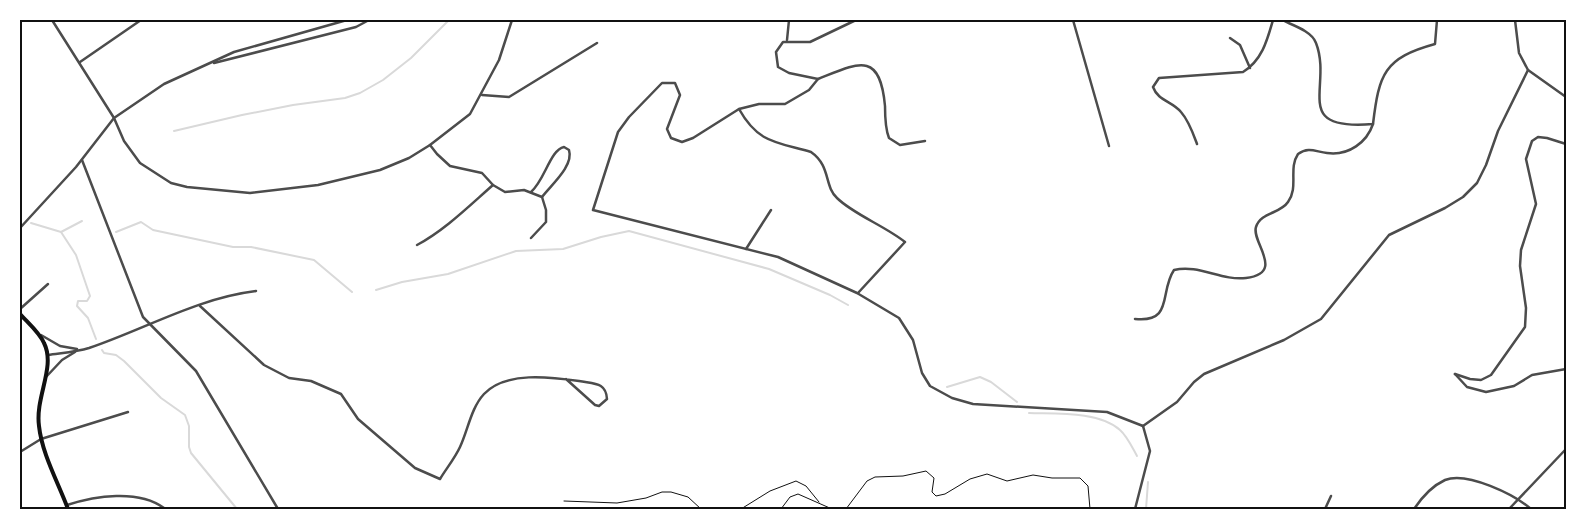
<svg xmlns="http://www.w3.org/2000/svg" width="1586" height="529" font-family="'Space Grotesk',sans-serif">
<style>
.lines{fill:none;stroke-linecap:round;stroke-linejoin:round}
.stream{stroke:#d9d9d9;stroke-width:2}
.path{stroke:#111;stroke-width:1}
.minor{stroke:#4c4c4c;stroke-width:2.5}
.secondary{stroke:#111;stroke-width:4}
.neatline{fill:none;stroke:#111;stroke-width:2}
</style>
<rect width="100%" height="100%" fill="#fff"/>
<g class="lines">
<g class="stream">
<path d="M174,131L242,115L293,105L345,98L360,93L383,80L411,58L449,20"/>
<path d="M31,223L61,232L76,255L90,296L87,301H78L77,306L88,318L96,339"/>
<path d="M61,232L82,221"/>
<path d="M116,232L141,222L153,230L233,247H251L314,260L352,292"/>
<path d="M376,290L402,282L448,274L516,251L563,249L601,237L629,231L769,269L830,295L848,305"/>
<path d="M102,350L104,353L116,355L124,361L161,398L185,415L189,426V447L191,453L237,509"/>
<path d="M947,387L980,377L991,382L1017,402"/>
<path d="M1029,413C1055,414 1099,411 1120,430C1127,436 1132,447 1137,456"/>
<path d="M1146,509L1148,482"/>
</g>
<g class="path">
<path d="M564,501L617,503L646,498L662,492H671L688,497L701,509"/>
<path d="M741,509L770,491L796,481L806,486L819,502"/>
<path d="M781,509L790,497L798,494L832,509"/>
<path d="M846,509L867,481L875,477L903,476L926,471L934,478L932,492L936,496L945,494L970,479L987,474L1007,481L1033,475L1052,478H1080L1088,486L1090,509"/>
</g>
<g class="minor">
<path d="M52,20L114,118L124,141L140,163L171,183L187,187L250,193L318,185L380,170L409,158L430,145L470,114L499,60L512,20"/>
<path d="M856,20L810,42H783L776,52L778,67L789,73L818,79L809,90L785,104H759L739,109L693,138L682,142L671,138L667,129L680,95L675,83H662L629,117L618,132L593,210L778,257L857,293L899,318L913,340L922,373L930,386L952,398L973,404L1107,412L1143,426"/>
<path d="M1073,20L1109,146"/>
<path d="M1282,20C1292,25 1312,31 1316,43C1333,87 1290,131 1373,124C1379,74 1384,58 1435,44L1437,20"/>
<path d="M1230,38L1240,45L1250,68"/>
<path d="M787,40L789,20"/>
<path d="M80,62L141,20"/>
<path d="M214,63L356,27L369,20"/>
<path d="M1528,70L1566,97"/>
<path d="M818,79C858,63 880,50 885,106C885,117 885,128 889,138L900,145L925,141"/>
<path d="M482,95L509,97L597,43"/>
<path d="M739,109C758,143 776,142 811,152C831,166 824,186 837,198C853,214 885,226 905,242L858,293"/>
<path d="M1197,144C1193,133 1189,121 1181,112C1172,101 1158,101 1153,87L1159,78L1243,72C1262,60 1267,41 1273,20"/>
<path d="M430,145L437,154L450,166L482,173L493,185L505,192L524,190L542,197L546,210V222L531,238"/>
<path d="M82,160L143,317L196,371L278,509"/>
<path d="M531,192C545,180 550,150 564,147L569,150C574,166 551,185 542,197"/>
<path d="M20,228L76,167L114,118L164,84L234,52L347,20"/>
<path d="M417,245C445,230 469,206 493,185"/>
<path d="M746,249L771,210"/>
<path d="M200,306L264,365L289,378L311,381L341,394L358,419L415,468L440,479C446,469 455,458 460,447C468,430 471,408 484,394C505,371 551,377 579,381C594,384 606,382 607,399L599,406L595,405L566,379"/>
<path d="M20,309L48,284"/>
<path d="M1135,319C1174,323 1159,292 1174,270C1199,264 1221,281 1246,278C1286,273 1251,242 1256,227C1261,212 1280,214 1288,202C1299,187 1288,169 1298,154C1309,146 1316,152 1327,153C1349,156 1367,142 1373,124"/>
<path d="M41,335L60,346L77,349"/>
<path d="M48,355C61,353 76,352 89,348C145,329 198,298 256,291"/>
<path d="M1455,374L1470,379L1481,380L1491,375L1525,327L1526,308L1520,266L1521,250L1536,204L1526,159L1532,141L1538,137L1547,138L1566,144"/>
<path d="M1455,374L1467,387L1486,392L1514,386L1532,375L1566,369"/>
<path d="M46,377L62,360L75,352"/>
<path d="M1143,426L1177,402L1194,382L1204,374L1284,340L1321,319L1389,235L1445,208L1463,197L1477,183L1486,165L1498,131L1528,70L1519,53L1515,20"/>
<path d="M20,452L41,439L128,412"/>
<path d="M67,505C95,496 138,489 164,508"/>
<path d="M1135,509L1150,451L1143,426"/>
<path d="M1325,509L1331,496"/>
<path d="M1414,509C1422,497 1432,486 1445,480C1467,471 1515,495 1531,509"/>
<path d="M1509,509L1566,449"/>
</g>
<path class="secondary" d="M20,314C28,323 39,332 44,343C56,367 35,397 39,426C42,454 58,482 68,509"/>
</g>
<rect width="1586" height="529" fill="none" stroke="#ffffff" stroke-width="42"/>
<rect x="21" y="21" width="1544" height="487" class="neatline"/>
</svg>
